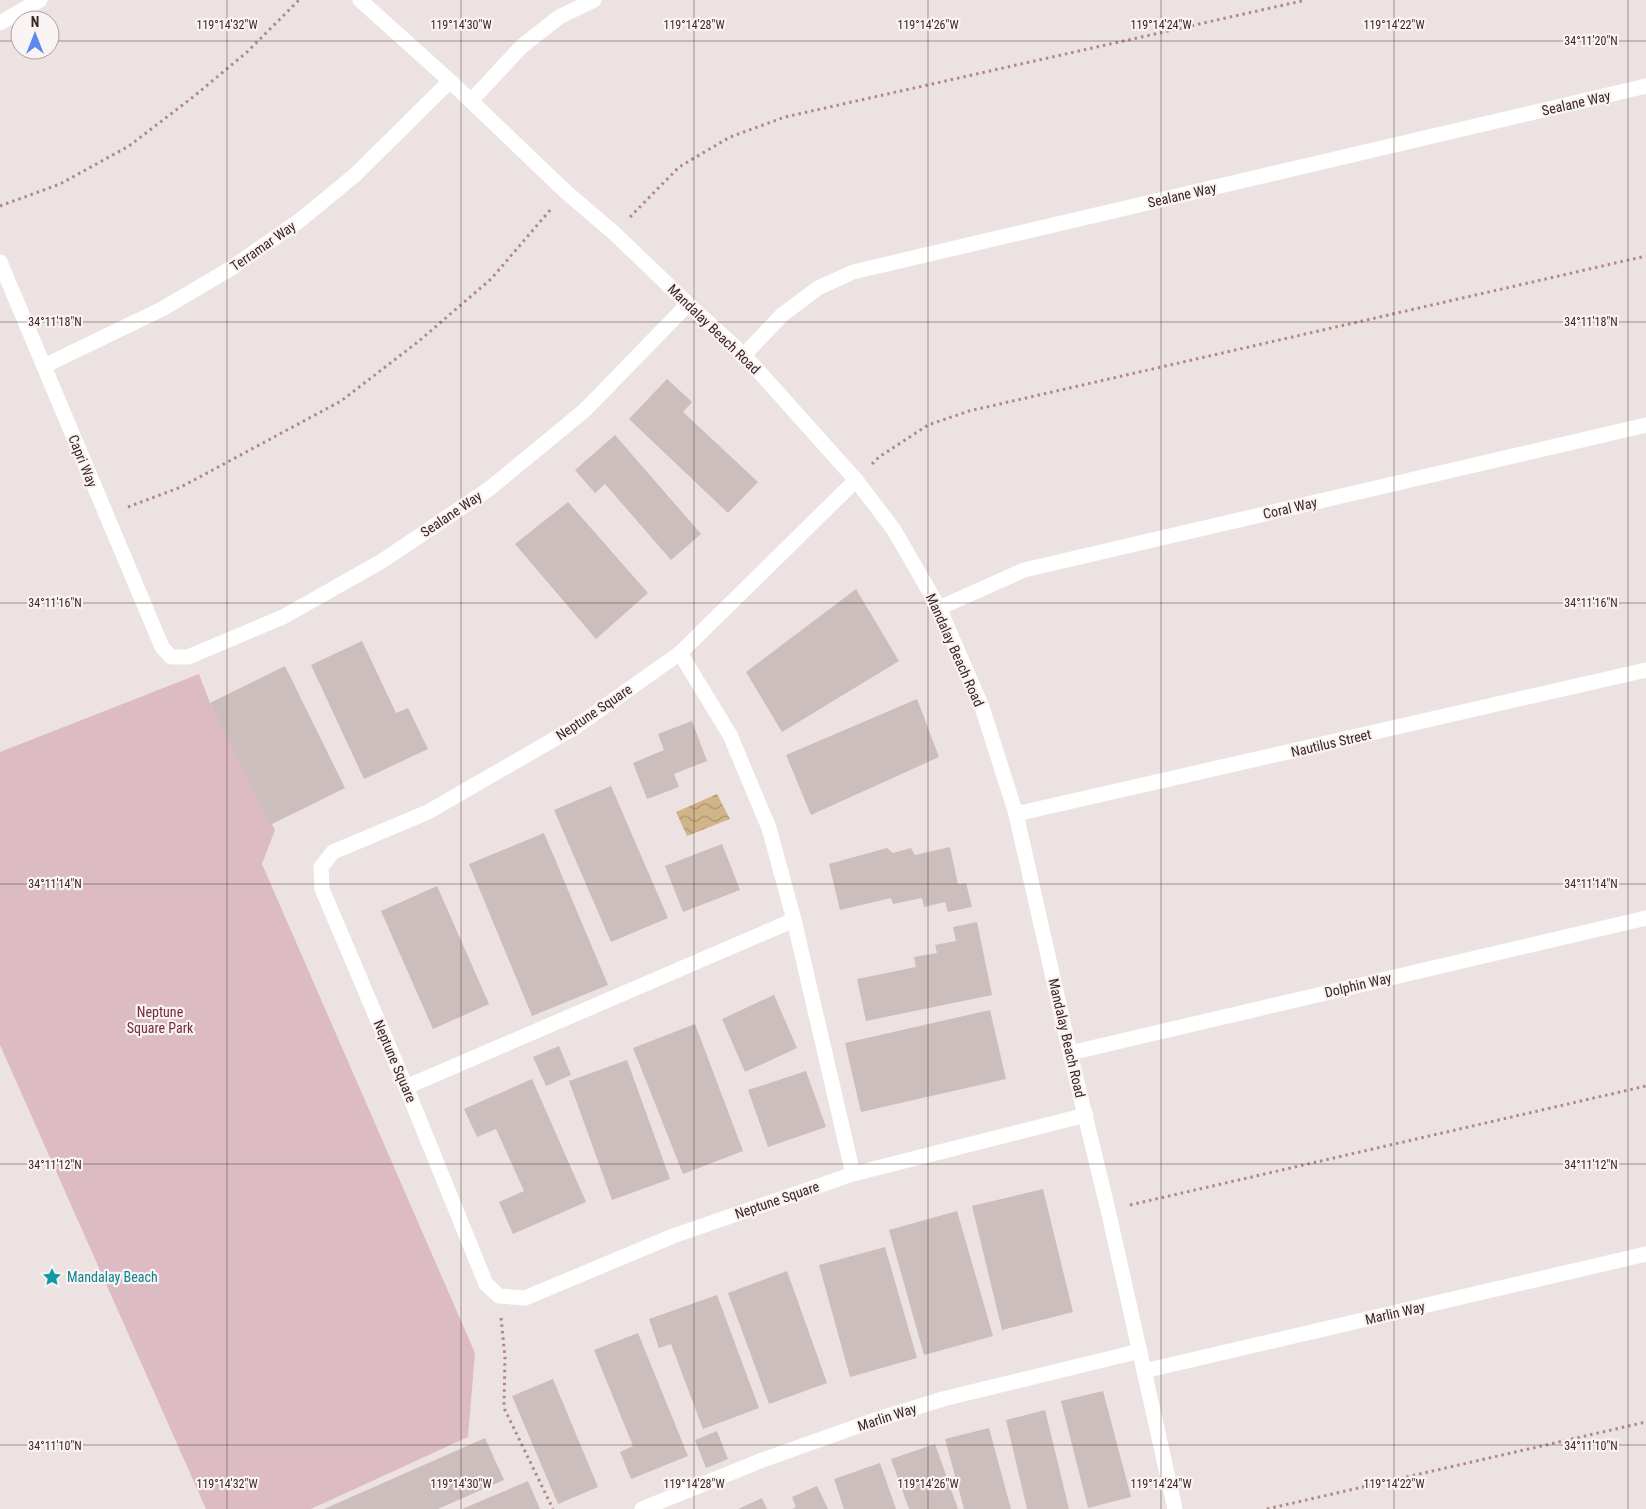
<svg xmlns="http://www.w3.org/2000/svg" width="1646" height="1509" font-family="'Roboto Condensed',sans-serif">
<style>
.park{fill:#ddbbc5}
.water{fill:url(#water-waves)}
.building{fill:#cdbebe}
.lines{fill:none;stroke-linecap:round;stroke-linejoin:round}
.path{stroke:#b08983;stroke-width:3;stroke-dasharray:2.5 4;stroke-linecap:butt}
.minor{stroke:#fff;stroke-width:15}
.ticks{fill:none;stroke:#3d2722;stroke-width:1;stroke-opacity:0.45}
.labels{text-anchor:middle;stroke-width:4.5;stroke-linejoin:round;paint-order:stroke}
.street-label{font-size:14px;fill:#3d2722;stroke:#f9f3f3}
.park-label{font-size:14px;fill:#742c38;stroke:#f9f3f3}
.culture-label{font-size:14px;fill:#0d838f;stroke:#f9f3f3;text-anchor:start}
.ticks-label{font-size:12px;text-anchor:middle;fill:#3d2722;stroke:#f9f3f3;stroke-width:4.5;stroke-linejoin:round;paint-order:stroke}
</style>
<defs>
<pattern id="water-waves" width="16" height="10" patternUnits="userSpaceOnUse" patternTransform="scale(1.25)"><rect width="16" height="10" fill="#d1b58a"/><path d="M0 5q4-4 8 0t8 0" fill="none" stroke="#ab9370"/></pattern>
</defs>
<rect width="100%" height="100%" fill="#ece2e2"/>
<path class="park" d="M199,674L210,703L275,830L262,864L475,1353L468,1437L311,1509H206L0,1045V752Z"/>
<path class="water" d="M717,794L730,819L687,836L676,812Z"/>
<g class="building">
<path d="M667,379L692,402L683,412L758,482L728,513L629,419Z"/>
<path d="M615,435L701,534L671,560L605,484L595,493L575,470Z"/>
<path d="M568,502L648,593L596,639L515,544Z"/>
<path d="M856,589L899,661L782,732L746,672Z"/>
<path d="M362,641L396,713L408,708L428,749L364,779L311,665Z"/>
<path d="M285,666L345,788L270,825L210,703Z"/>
<path d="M917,699L939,757L811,815L786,755Z"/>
<path d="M692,721L707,761L674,774L679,787L647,799L633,763L664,750L658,734Z"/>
<path d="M611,786L668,918L611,942L554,810Z"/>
<path d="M544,833L608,985L532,1016L469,864Z"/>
<path d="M722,844L740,890L683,912L665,866Z"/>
<path d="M950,847L958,884L966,883L972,907L948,912L945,902L924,907L922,898L893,904L891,898L840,910L829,864L887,848L893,853L911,848L915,855Z"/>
<path d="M437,886L489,1004L433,1029L381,911Z"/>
<path d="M977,922L992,995L866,1021L857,979L916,967L914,957L937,953L935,945L956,941L953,927Z"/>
<path d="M774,995L797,1048L745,1072L722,1019Z"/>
<path d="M990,1010L1006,1079L861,1112L845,1043Z"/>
<path d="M695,1024L743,1151L683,1174L633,1048Z"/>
<path d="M559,1046L571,1075L546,1086L533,1057Z"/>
<path d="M627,1060L670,1179L612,1200L569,1081Z"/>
<path d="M806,1071L826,1127L768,1147L748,1090Z"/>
<path d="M532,1079L586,1202L513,1234L499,1202L524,1191L496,1129L477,1137L464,1109Z"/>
<path d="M1043,1189L1073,1312L1002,1330L972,1206Z"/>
<path d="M957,1211L993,1336L924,1355L889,1230Z"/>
<path d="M885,1247L917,1358L850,1377L819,1265Z"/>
<path d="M787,1271L827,1383L769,1404L728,1293Z"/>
<path d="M717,1295L759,1408L703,1429L671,1344L659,1348L649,1319Z"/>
<path d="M638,1333L688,1456L631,1479L620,1452L633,1446L594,1350Z"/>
<path d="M553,1379L598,1487L558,1504L512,1396Z"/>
<path d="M1103,1391L1131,1497L1088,1508L1061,1401Z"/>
<path d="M1045,1410L1069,1509H1027L1006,1420Z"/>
<path d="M989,1428L1011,1509H964L945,1439Z"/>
<path d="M717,1431L728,1459L706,1468L695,1440Z"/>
<path d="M485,1438L504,1480L438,1509H324Z"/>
<path d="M935,1444L958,1509H909L891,1459Z"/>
<path d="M880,1463L896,1509H844L834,1479Z"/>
<path d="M528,1481L540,1509H462Z"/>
<path d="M817,1486L828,1509H792L796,1507L792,1497Z"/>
<path d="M762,1498L767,1509H738Z"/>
</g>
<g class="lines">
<g class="path">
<path d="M0,206L60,184L129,146L193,97L247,52L299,0"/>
<path d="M630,217L679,167L730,137L785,117L1306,0"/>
<path d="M872,464L879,457L928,425L969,411L1646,256"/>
<path d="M128,507L181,487L341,401L419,341L491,279L551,209"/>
<path d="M1130,1205L1646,1086"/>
<path d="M501,1318L505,1357L504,1405L505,1410L553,1509"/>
<path d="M1267,1509L1646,1422"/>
</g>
<g class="minor">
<path d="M360,0L450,81L566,192L614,233L688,304L744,355L856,480L894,530L939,608L982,707L1016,814L1070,1053L1108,1210L1175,1509"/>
<path d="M0,23L40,0"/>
<path d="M471,101L521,47L559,17L594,0"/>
<path d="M0,262L162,647L171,657H188L283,617L382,561L489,489L585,410L688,304"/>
<path d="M744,355L782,315L818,288L853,272L1646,86"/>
<path d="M44,366L162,309L230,269L299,221L355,175L450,81"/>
<path d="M856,480L680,653L577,726L428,812L333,852L321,867L322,889L406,1087L486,1284L499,1296L525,1298L673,1236L853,1174L1086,1115"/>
<path d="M939,608L1024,570L1646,425"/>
<path d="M680,653L730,735L769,828L794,920L853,1174"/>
<path d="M1016,814L1646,670"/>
<path d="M1070,1053L1646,918"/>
<path d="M406,1087L794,920"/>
<path d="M1144,1371L1646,1254"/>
<path d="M642,1509L760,1461L875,1420L943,1399L1140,1351"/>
</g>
</g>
<path class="ticks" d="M227,0V1509M461,0V1509M694,0V1509M928,0V1509M1161,0V1509M1394,0V1509M1628,0V1509M0,41H20M50,41H1646M0,322H1646M0,603H1646M0,884H1646M0,1164H1646M0,1445H1646"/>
<defs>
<g id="sight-bare" transform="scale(1.5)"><path d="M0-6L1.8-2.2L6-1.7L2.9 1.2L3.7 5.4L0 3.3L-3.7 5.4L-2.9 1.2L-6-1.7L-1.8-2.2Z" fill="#0f9aa8" stroke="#f9f3f3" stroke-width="2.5" paint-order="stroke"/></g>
</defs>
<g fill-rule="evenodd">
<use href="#sight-bare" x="52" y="1277"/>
</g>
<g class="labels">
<g class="street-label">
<text transform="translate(1576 103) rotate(-13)" y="5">Sealane Way</text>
<text transform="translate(1182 195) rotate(-13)" y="5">Sealane Way</text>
<text transform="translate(263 246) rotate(-35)" y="5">Terramar Way</text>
<text transform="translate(714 329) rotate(44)" y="5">Mandalay Beach Road</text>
<text transform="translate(83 461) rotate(68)" y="5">Capri Way</text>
<text transform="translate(1290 508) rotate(-13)" y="5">Coral Way</text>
<text transform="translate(451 514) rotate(-34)" y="5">Sealane Way</text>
<text transform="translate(955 650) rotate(66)" y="5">Mandalay Beach Road</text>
<text transform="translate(594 712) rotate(-34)" y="5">Neptune Square</text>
<text transform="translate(1331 743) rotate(-13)" y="5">Nautilus Street</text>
<text transform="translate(1358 985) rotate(-13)" y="5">Dolphin Way</text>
<text transform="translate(1067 1038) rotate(77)" y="5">Mandalay Beach Road</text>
<text transform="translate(395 1061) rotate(67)" y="5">Neptune Square</text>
<text transform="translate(777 1200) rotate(-19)" y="5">Neptune Square</text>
<text transform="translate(1395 1313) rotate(-13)" y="5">Marlin Way</text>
<text transform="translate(887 1417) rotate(-18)" y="5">Marlin Way</text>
</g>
<g class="park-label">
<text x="160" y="1017">Neptune<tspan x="160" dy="16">Square Park</tspan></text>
</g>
<g class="culture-label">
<text x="67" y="1282">Mandalay Beach</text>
</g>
</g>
<g class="ticks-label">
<text x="227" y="29">119°14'32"W</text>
<text x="461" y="29">119°14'30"W</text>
<text x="694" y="29">119°14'28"W</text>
<text x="928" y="29">119°14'26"W</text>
<text x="1161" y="29">119°14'24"W</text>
<text x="1394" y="29">119°14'22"W</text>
<text x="1591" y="45">34°11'20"N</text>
<text x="55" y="326">34°11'18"N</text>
<text x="1591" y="326">34°11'18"N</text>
<text x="55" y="607">34°11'16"N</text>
<text x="1591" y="607">34°11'16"N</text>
<text x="55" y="888">34°11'14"N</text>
<text x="1591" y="888">34°11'14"N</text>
<text x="55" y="1169">34°11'12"N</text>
<text x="1591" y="1169">34°11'12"N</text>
<text x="55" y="1450">34°11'10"N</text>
<text x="1591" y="1450">34°11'10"N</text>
<text x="227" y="1488">119°14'32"W</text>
<text x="461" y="1488">119°14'30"W</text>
<text x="694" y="1488">119°14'28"W</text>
<text x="928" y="1488">119°14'26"W</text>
<text x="1161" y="1488">119°14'24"W</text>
<text x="1394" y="1488">119°14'22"W</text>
</g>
<g transform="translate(35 35)"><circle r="24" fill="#f9f3f3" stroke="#aea19f"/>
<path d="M0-4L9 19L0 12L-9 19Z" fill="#5b89f1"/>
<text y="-8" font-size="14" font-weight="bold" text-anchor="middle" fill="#3d2722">N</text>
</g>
</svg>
